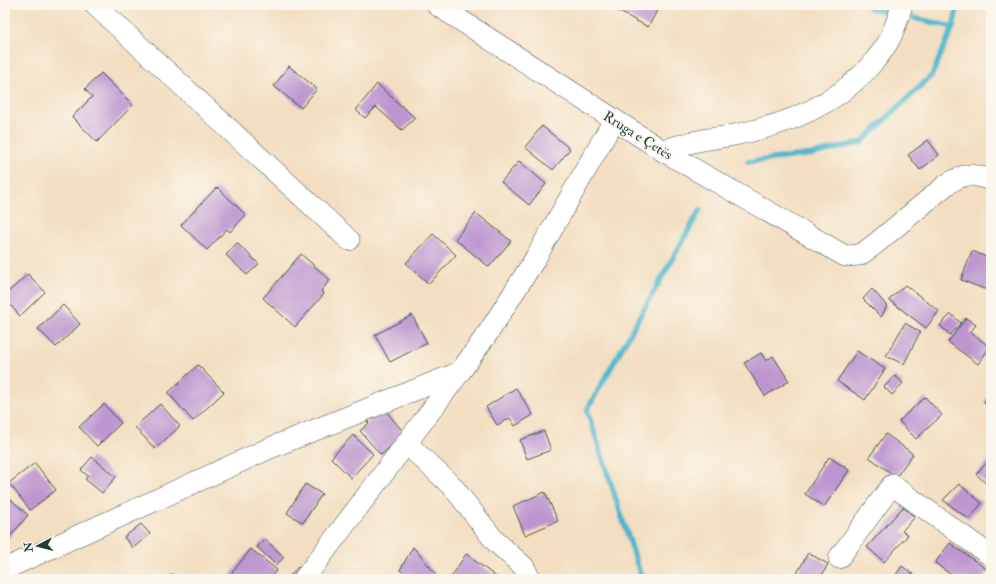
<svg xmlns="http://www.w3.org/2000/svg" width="996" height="584" font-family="'IM FELL Double Pica',serif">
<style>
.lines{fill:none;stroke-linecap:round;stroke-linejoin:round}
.stream{stroke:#50b7ce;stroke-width:5.5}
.building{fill:#be95d0}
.minor-casing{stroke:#3f5549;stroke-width:22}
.minor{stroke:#fff;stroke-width:21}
.labels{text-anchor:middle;stroke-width:3.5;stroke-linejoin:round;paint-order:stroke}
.street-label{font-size:14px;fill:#1f3d34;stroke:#fbf7ec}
</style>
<rect width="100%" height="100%" fill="#fbf7ec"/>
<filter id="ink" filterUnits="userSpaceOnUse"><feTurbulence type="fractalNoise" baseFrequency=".025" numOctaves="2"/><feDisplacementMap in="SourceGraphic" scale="8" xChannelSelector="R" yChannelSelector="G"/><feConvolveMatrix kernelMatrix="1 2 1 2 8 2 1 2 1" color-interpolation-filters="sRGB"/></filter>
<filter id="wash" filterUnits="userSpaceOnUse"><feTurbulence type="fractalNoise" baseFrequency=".012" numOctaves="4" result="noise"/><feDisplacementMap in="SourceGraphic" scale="16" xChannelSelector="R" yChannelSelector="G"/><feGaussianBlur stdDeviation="0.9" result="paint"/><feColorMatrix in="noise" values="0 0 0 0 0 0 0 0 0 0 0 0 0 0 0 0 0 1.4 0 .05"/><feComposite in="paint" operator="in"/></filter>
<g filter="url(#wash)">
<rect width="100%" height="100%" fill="#f3dec1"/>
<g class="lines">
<g class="stream">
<path d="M867,5L870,8L885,11"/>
<path d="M914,18L953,27"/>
<path d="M748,162L813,154L862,142L932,75L953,27L958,5"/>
<path d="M642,579L587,410L700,210"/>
</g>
</g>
<g id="blocks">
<g class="building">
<path d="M619,5H660L648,27L616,10Z"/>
<path d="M289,66L317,89L301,108L274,86Z"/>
<path d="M101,73L133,105L97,142L72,117L92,97L85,89Z"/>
<path d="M377,84L415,118L402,130L376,107L365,118L356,110Z"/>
<path d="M542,126L570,149L553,170L525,147Z"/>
<path d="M928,140L939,155L920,170L908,155Z"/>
<path d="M519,161L546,184L529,205L501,182Z"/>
<path d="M217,187L246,215L230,232L227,229L207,250L181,225Z"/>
<path d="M476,213L511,241L489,267L455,239Z"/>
<path d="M433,234L456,255L429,284L406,263Z"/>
<path d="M237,243L259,264L247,275L226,255Z"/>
<path d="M972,251L991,259V279L987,290L961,280Z"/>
<path d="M301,254L330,280L321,291L324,294L295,327L263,298Z"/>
<path d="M28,274L45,292L20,316L5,299V295Z"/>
<path d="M905,285L939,311L926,328L889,300Z"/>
<path d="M872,289L887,306L881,317L863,299Z"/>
<path d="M63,305L80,324L56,347L38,329Z"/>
<path d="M951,314L961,323L950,335L940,325Z"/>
<path d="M412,315L427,343L390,362L375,335Z"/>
<path d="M966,318L976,325L970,332L990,347L978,364L948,342Z"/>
<path d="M905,323L920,332L904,364L886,356Z"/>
<path d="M857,351L885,369L865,400L837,381Z"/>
<path d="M761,353L766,361L773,356L789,381L765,396L744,363Z"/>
<path d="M198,365L224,392L193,421L168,393Z"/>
<path d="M895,376L903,383L892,395L884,387Z"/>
<path d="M516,388L533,415L515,426L510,418L497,425L486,407Z"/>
<path d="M991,393V407L984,402Z"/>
<path d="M925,397L942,415L916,439L899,421Z"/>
<path d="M104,404L121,423L97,446L79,427Z"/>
<path d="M160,404L180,426L155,449L135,427Z"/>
<path d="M381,405L405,434L381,455L360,431L369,423L365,419Z"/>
<path d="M544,431L551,450L527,459L520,440Z"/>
<path d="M886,434L913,454L896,477L869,457Z"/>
<path d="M353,435L373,454L351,478L331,458Z"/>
<path d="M92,457L116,477L102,493L85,479L88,476L81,470Z"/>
<path d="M829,457L849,470L824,507L805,494Z"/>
<path d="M991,458V488L976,474Z"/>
<path d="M35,463L56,490L30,510L9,483Z"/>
<path d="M305,484L322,494L303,523L287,513Z"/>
<path d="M959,484L982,503L969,519L943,500Z"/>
<path d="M545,492L558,521L525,535L513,506Z"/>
<path d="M8,497L28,515L8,539L5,536V501Z"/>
<path d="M903,507L915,517L902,531L908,535L884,562L867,547Z"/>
<path d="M141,524L150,534L133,548L124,537Z"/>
<path d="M265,539L284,557L276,565L257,547Z"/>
<path d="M950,543L989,571L983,579H957L935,563Z"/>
<path d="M413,547L435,573L430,579H410L400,570Z"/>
<path d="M251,549L277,570L269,579H234L230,575Z"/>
<path d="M808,553L828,564L820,579H794Z"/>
<path d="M466,554L499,579H450Z"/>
<path d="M902,566L919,579H893Z"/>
<path d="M298,567L305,573L300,579H287Z"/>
<path d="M173,574L177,579H164Z"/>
</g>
</g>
</g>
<g filter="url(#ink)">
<use href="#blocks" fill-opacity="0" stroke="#3f5549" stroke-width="1"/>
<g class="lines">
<g class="minor-casing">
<g id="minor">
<path d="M95,5L349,240"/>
<path d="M437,5L663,151L845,256L860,255L874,245L946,185C964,173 970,173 991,180"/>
<path d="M663,151C671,148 680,145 689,143C704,139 719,138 734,135C787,125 841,103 876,59C882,52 888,43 892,34C896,25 899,15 902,5"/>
<path d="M407,444L453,487L495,541L524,567L530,579"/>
<path d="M839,558L892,485L991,556"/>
<path d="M5,569L270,448L460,372L490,330L535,259L614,120"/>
<path d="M304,579L460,372"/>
</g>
</g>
<use href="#minor" class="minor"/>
</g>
</g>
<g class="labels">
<g class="street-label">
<text transform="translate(638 135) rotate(32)" y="5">Rruga e Çetës</text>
</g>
</g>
<rect width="996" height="584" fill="none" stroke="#fbf7ec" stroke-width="20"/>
<g transform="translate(38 546) rotate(263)" stroke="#fbf7ec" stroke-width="3" paint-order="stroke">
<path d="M0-3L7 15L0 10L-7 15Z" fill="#1f3d34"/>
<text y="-6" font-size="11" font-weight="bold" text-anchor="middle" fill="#1f3d34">N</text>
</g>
</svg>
